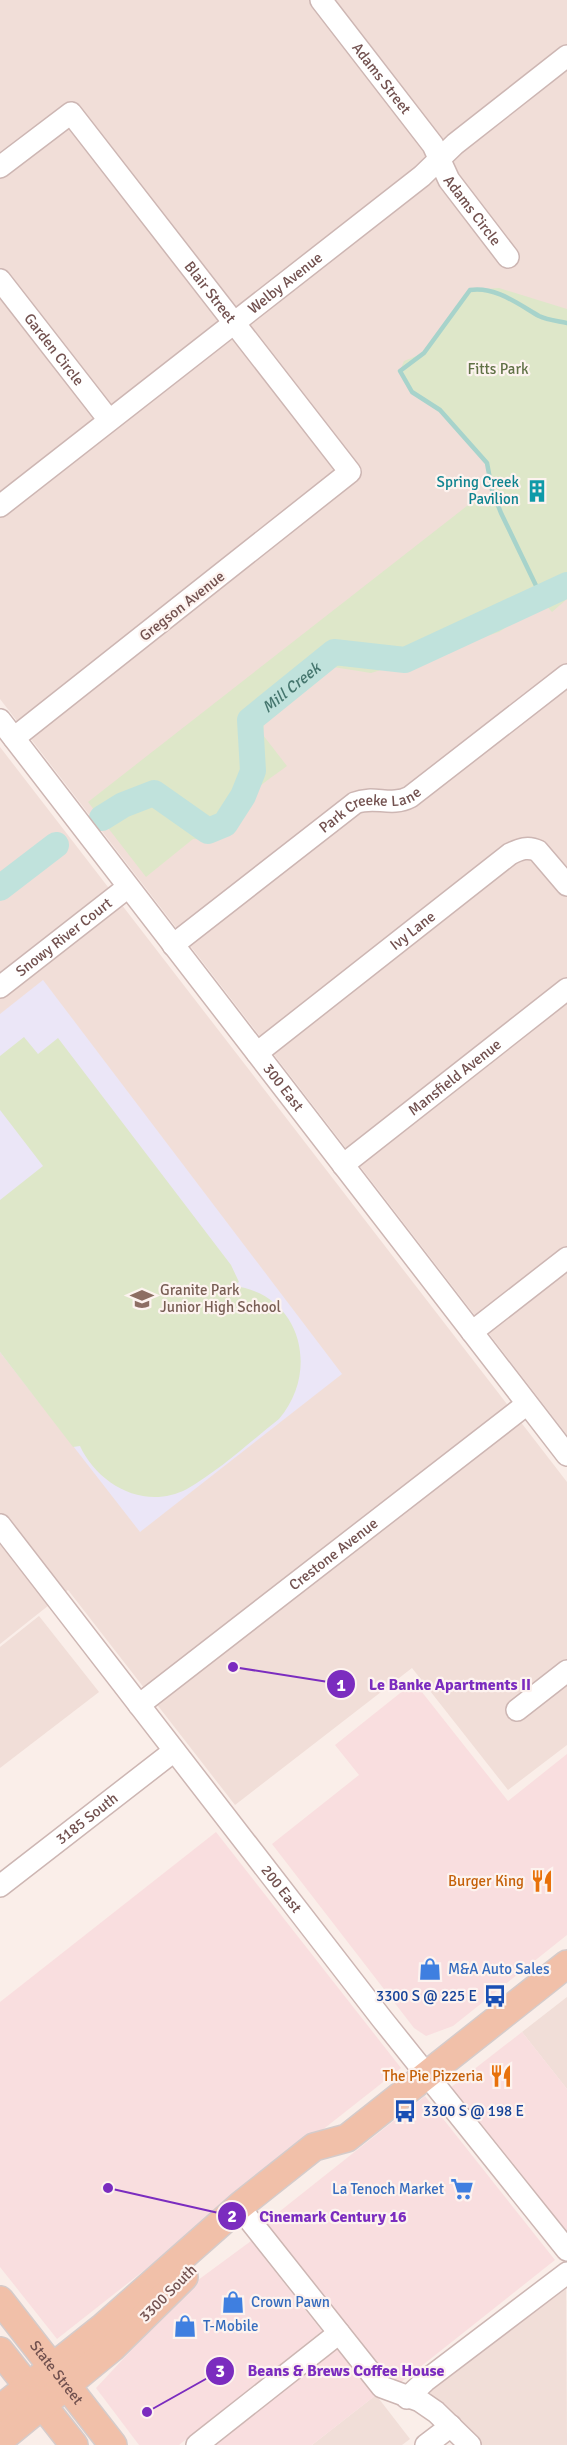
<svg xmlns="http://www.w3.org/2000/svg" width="567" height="2445" font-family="Signika,sans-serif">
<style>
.residential{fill:#f1ded8}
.commercial{fill:#f9dedf}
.education{fill:#ebe6f7}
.green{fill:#dee7c9}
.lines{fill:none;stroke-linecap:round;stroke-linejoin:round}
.stream{stroke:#a7d3cb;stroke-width:4.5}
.river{stroke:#c0e2dc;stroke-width:26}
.minor-casing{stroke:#cdb6b3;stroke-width:24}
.major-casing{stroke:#d5cbca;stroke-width:30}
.minor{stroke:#fff;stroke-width:21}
.major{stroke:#f1c0a9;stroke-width:27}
.labels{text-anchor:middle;stroke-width:4.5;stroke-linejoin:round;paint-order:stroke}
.street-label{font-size:15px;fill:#72514f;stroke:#fdf3ef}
.park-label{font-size:15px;fill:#607146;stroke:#fdf3ef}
.culture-label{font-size:15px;fill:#0d838f;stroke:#fdf3ef;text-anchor:end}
.education-label{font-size:15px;fill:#785e54;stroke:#fdf3ef;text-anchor:start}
.food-label{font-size:15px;fill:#c56008;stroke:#fdf3ef;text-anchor:end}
.shop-label{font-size:15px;fill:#366cbe;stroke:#fdf3ef;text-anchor:start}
.transit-label{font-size:15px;fill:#164399;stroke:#fdf3ef;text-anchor:end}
.water-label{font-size:16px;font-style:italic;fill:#45766e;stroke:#fdf3ef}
.leader{fill:none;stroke:#7b2cbf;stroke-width:2}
.callout-dot{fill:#7b2cbf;stroke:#fdf3ef;stroke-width:2}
.mark-label{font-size:18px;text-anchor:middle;font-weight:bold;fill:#fff}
.callout-label{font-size:16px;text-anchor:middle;font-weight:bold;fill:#7b2cbf;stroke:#fdf3ef;stroke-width:4.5;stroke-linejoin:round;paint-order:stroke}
</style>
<rect width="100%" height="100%" fill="#faeee9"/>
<g class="residential">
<path d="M0,0H567V1435L0,699Z"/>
<path d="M0,747L567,1482V1745L508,1790L412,1668L235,1805L68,1590L0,1644Z"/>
<path d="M39,1616L99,1692L0,1768V1647Z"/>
<path d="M567,1997V2089L522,2032Z"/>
<path d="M566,2285L567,2445H457L430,2392Z"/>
<path d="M376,2395L410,2439L402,2445H312Z"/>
</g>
<g class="commercial">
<path d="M414,1682L508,1801L567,1754V1935L453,2026L426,2036L414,2028L272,1844L359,1775L335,1745Z"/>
<path d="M216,1832L401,2068L57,2339L0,2267V2002Z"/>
<path d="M522,2032L567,2089V2237L450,2088Z"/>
<path d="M425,2096L555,2260L395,2387L265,2223Z"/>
<path d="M251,2241L322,2331L179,2445H139L96,2388L194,2283Z"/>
<path d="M338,2346L376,2395L312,2445H216Z"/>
</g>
<path class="education" d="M43,980L342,1374L140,1532L0,1352V1014Z"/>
<g class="green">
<path d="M499,288L567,309V599L552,612L543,602L499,632L433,654L419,666L414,660L371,673L333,667L264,720L263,735L287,766C275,775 261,784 250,795C228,818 234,843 193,839L146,877L88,802L472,502L485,507L496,499L487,463L440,410L412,392L400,371L404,361L424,353L470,290Z"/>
<path d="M24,1037L38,1054L58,1038L231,1265L239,1282L233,1286C300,1293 321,1370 279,1419C250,1442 220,1470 187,1489C145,1511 98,1485 80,1446L73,1447L0,1352V1200L43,1166L0,1110V1056Z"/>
</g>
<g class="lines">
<path class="stream" d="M542,598L501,513L492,490L487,463L440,410L412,392L400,371L424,353L470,290C495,286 518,304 539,316C547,320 558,321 567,323"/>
<g class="river">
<path id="s1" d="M102,818L123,805L154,793L208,831L225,824L243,796L253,771L250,720L334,652L405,660L567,585"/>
<path d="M0,888L56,845"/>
</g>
<g class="minor-casing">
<g id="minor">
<path id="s2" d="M321,0L433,145L449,180L508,257"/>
<path id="s3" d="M0,167L71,113L350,472L14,738"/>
<path id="s4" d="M0,280L109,420"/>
<path id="s5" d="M0,506L422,176L455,144L567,56"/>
<path id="s6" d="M0,720L567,1455"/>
<path id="s7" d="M173,945L355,803C374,795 391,807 410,797L567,675"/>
<path id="s8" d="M0,987L128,887"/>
<path id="s9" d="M257,1053L510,854C520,849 528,846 538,851L567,885"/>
<path id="s10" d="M343,1165L567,989"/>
<path d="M472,1332L567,1258"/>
<path id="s11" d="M0,1525L382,2019L567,2250"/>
<path id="s12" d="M139,1705L527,1404"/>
<path d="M517,1710L567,1671"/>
<path id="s13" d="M0,1886L174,1751"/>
<path d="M248,2218L382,2387L420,2401L436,2412L470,2445"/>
<path d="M407,2398L425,2381L567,2273"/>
<path d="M197,2445L339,2333"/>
<path d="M426,2445L451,2426"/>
</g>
</g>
<g class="major-casing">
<g id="major">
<path id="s14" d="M0,2300L113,2445"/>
<path d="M0,2351L74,2445"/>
<path d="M0,2409L103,2327L241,2205L314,2147L347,2138L567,1964"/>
<path d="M0,2440L112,2348L184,2277"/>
</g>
</g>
<use href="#minor" class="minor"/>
<use href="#major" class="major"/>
</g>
<defs>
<g id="building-bare" transform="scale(1.8)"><path d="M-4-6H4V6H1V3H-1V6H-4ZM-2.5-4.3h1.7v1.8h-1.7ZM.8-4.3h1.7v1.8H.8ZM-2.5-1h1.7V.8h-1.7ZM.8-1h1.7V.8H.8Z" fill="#0f9aa8" stroke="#fdf3ef" stroke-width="2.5" paint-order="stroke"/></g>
<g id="school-bare" transform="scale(1.8)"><path d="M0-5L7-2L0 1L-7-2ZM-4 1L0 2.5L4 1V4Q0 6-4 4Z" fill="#8d6e63" stroke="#fdf3ef" stroke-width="2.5" paint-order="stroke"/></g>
<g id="restaurant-bare" transform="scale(1.8)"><path d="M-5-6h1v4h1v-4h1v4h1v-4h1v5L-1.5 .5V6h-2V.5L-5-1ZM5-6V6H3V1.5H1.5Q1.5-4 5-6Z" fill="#e8710a" stroke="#fdf3ef" stroke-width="2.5" paint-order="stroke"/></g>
<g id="shop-bare" transform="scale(1.8)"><path d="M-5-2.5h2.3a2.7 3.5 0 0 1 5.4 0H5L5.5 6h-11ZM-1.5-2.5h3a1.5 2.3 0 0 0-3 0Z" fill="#3f7fe0" stroke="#fdf3ef" stroke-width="2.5" paint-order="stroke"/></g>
<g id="bus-bare" transform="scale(1.8)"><path d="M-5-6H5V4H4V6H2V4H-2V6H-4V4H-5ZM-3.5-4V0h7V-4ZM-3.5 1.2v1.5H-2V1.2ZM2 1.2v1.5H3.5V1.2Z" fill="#1a4fb4" stroke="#fdf3ef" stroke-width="2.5" paint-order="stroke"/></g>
<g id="supermarket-bare" transform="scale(1.8)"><path d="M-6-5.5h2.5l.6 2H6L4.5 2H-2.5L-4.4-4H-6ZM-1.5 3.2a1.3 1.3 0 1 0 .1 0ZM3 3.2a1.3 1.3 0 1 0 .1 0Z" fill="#3f7fe0" stroke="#fdf3ef" stroke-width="2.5" paint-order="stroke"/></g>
</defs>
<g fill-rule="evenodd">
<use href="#building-bare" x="537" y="491"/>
<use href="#school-bare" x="142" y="1299"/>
<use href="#restaurant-bare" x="542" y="1881"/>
<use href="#shop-bare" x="430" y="1969"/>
<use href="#bus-bare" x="495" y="1996"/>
<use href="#restaurant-bare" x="501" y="2076"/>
<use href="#bus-bare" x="405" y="2111"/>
<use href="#supermarket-bare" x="462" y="2189"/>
<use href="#shop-bare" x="233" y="2302"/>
<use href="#shop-bare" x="185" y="2326"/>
</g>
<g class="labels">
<g class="street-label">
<text dy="5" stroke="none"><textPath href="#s2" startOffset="99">Adams Street</textPath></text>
<text dy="5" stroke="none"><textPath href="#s2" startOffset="260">Adams Circle</textPath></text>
<text dy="5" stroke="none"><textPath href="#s5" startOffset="362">Welby Avenue</textPath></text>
<text dy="5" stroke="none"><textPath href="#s3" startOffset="316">Blair Street</textPath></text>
<text dy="5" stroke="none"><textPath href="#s4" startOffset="88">Garden Circle</textPath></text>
<text transform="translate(182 606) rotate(-38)" y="5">Gregson Avenue</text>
<text dy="5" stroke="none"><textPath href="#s7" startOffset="243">Park Creeke Lane</textPath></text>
<text dy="5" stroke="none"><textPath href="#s9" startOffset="198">Ivy Lane</textPath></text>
<text dy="5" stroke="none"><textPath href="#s8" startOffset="81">Snowy River Court</textPath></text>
<text dy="5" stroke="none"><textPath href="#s10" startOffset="142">Mansfield Avenue</textPath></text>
<text dy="5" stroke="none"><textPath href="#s6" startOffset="464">300 East</textPath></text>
<text dy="5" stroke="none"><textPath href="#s12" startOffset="246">Crestone Avenue</textPath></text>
<text dy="5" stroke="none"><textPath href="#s13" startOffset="110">3185 South</textPath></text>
<text dy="5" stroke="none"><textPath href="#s11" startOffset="460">200 East</textPath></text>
<text transform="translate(168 2293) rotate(-45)" y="5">3300 South</text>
<text dy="5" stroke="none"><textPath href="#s14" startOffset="92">State Street</textPath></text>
</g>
<g class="park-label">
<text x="498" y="374">Fitts Park</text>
</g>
<g class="culture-label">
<text x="519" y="487">Spring Creek<tspan x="519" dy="17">Pavilion</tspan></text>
</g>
<g class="education-label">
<text x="160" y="1295">Granite Park<tspan x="160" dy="17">Junior High School</tspan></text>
</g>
<g class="food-label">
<text x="524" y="1886">Burger King</text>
<text x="483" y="2081">The Pie Pizzeria</text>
</g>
<g class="shop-label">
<text x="448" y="1974">M&amp;A Auto Sales</text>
<text x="444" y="2194" text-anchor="end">La Tenoch Market</text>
<text x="251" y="2307">Crown Pawn</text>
<text x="203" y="2331">T-Mobile</text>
</g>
<g class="transit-label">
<text x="477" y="2001">3300 S @ 225 E</text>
<text x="423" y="2116" text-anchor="start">3300 S @ 198 E</text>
</g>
<g class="water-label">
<text dy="6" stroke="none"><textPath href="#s1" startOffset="306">Mill Creek</textPath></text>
</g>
</g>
<path class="leader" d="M233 1667L341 1684M108 2188L232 2216M147 2412L220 2371"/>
<g class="callout-dot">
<circle cx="233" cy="1667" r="6"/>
<circle cx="108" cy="2188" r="6"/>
<circle cx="147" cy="2412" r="6"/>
<circle cx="341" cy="1684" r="15"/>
<circle cx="232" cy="2216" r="15"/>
<circle cx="220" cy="2371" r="15"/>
</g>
<g class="mark-label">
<text x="341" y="1691">1</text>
<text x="232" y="2222">2</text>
<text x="220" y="2377">3</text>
</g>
<g class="callout-label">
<text x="450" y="1690">Le Banke Apartments II</text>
<text x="333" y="2222">Cinemark Century 16</text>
<text x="346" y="2376">Beans &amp; Brews Coffee House</text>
</g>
</svg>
